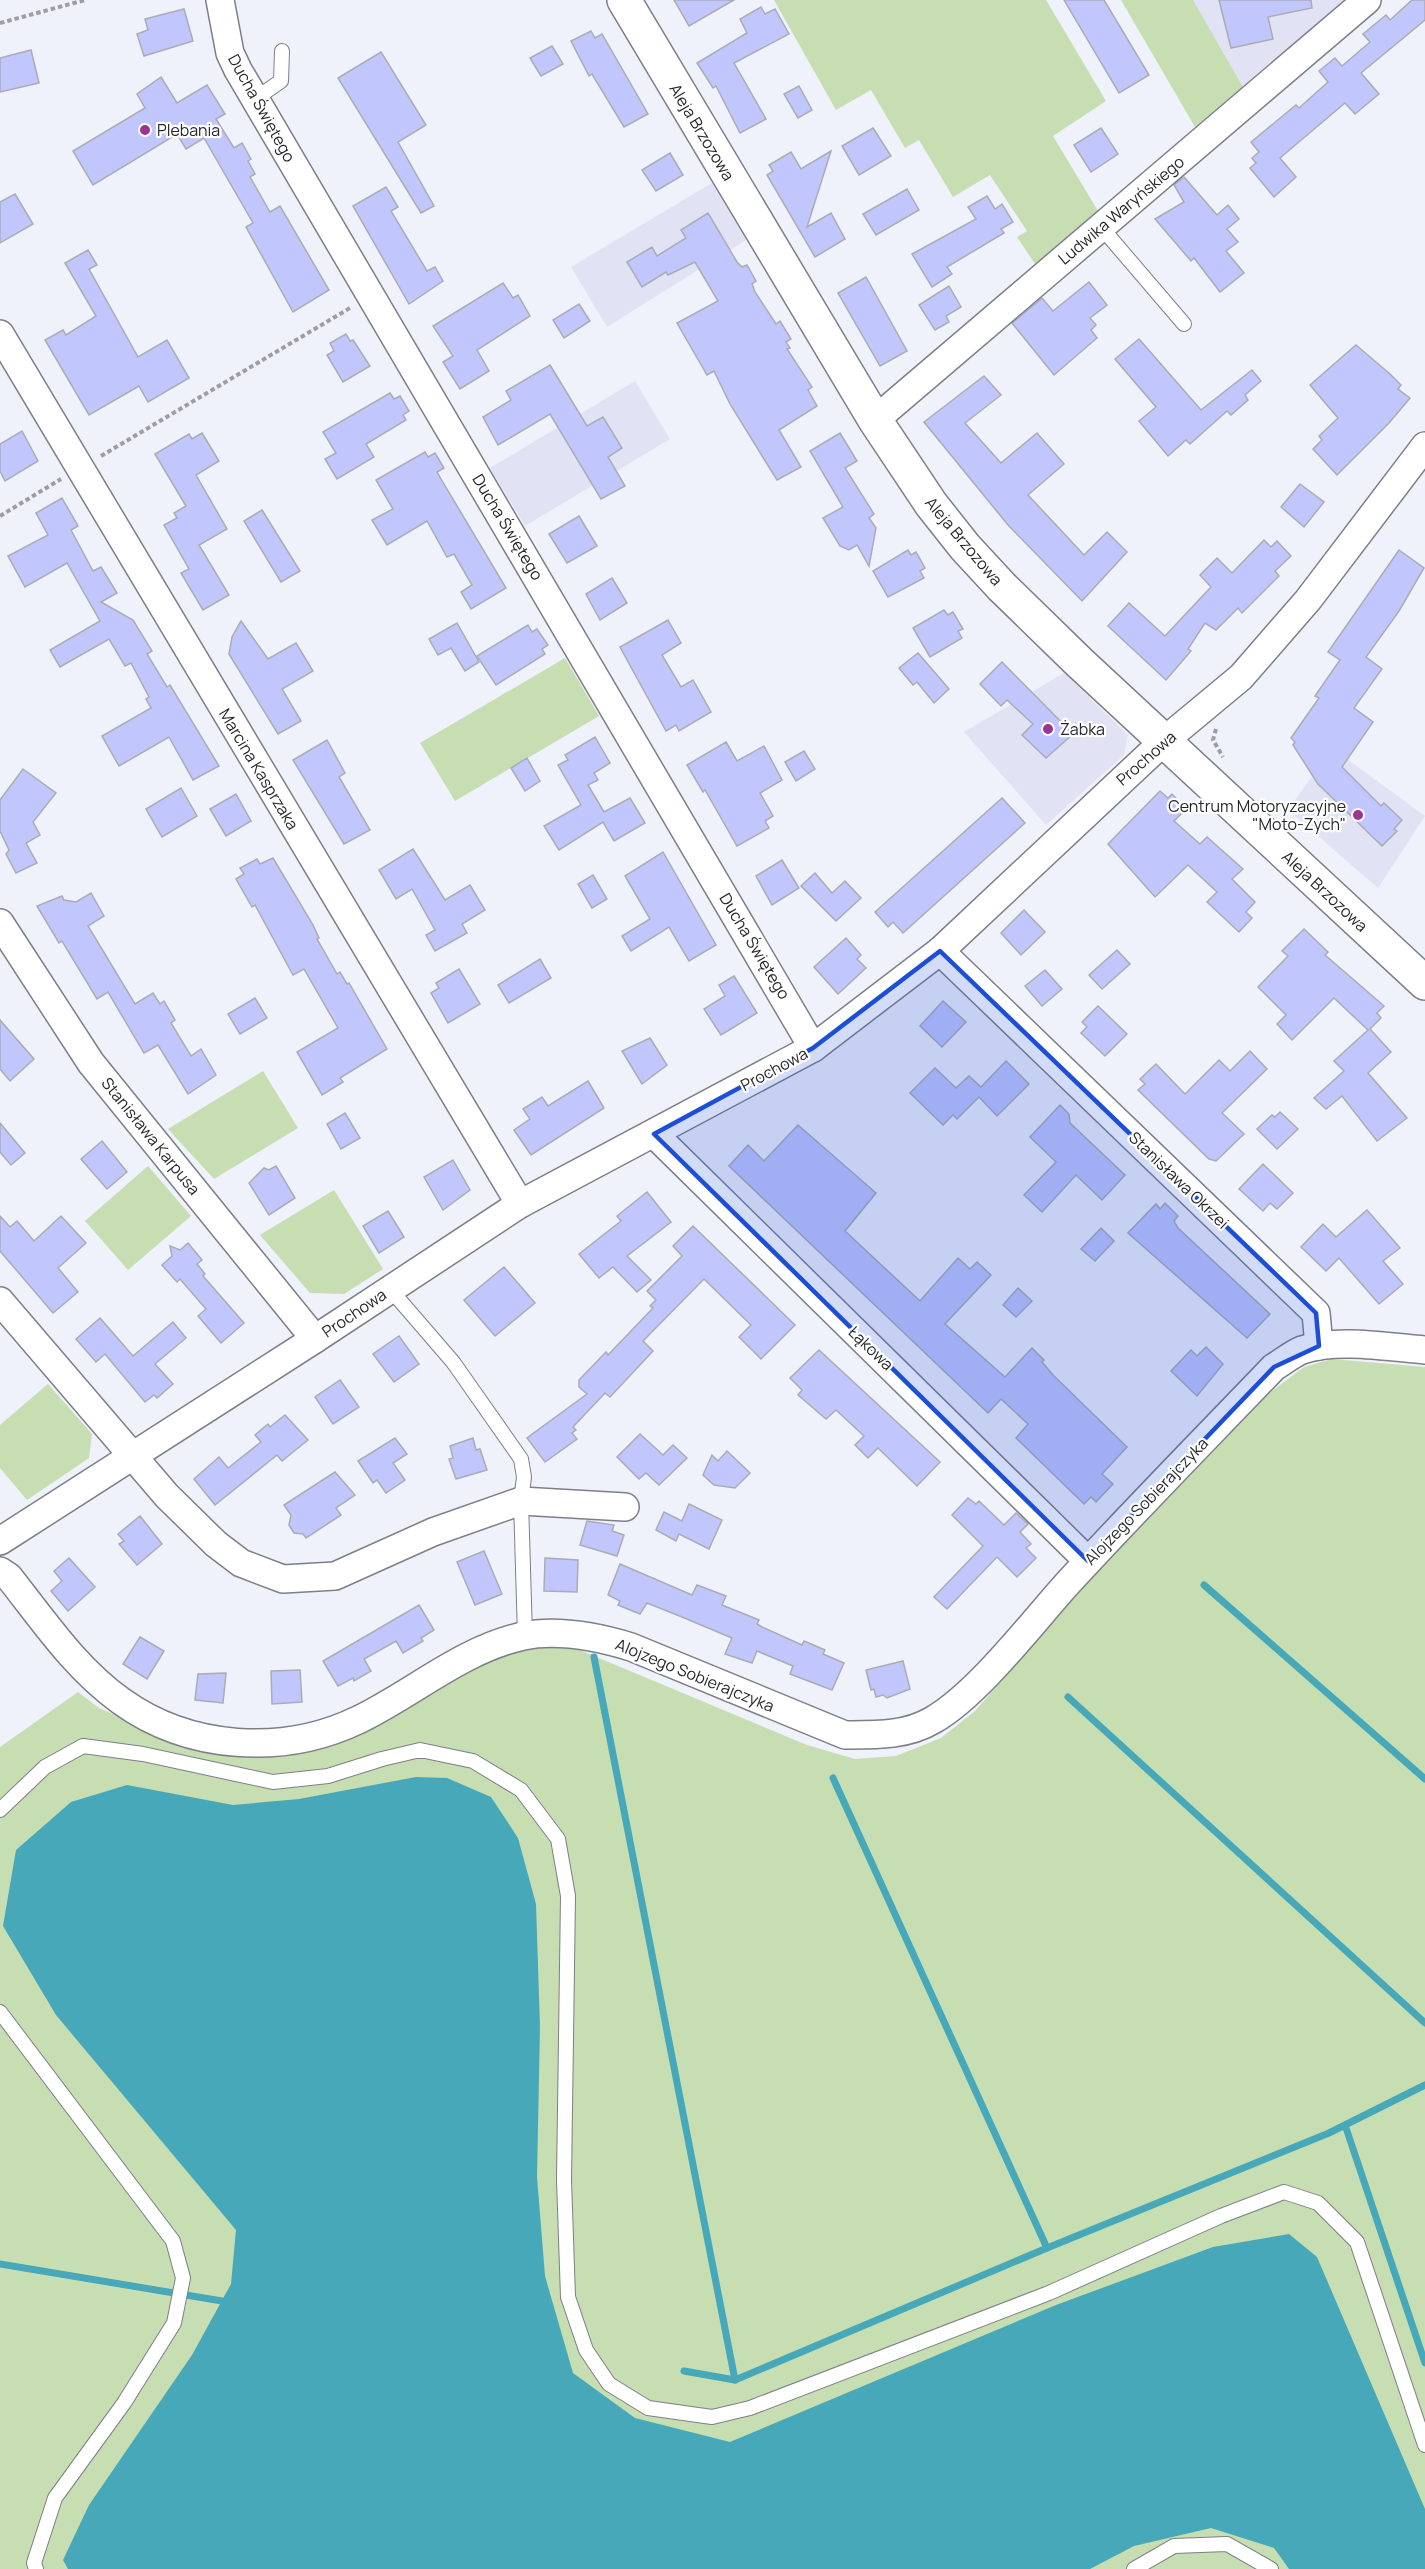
<svg xmlns="http://www.w3.org/2000/svg" width="1425" height="2569" font-family="Manrope,sans-serif">
<style>
.built{fill:#e1e3f5}
.green{fill:#c6deb1}
.water{fill:#46a8b8}
.lines{fill:none;stroke-linecap:round;stroke-linejoin:round}
.stream{stroke:#46a8b8;stroke-width:7}
.building{fill:#c1c7fc;stroke:#aaacb5;stroke-width:1.5}
.lane-casing{stroke:#7d7f88;stroke-width:16}
.street-casing{stroke:#7d7f88;stroke-width:30}
.secondary-casing{stroke:#7d7f88;stroke-width:36}
.path{stroke:#9d9ea5;stroke-width:4;stroke-dasharray:4.5 3;stroke-linecap:butt}
.lane{stroke:#fff;stroke-width:14}
.street{stroke:#fff;stroke-width:27}
.secondary{stroke:#fff;stroke-width:33}
.marked{fill:#1d4ed8;fill-opacity:0.2;stroke:#1d4ed8;stroke-width:4.5;stroke-linejoin:round}
.poi-dot{fill:#9c3396;stroke:#fff;stroke-width:2}
.labels{text-anchor:middle;stroke-width:4.5;stroke-linejoin:round;paint-order:stroke}
.street-label{font-size:16px;fill:#27282b;stroke:#fff}
.poi-label{font-size:16px;fill:#27282b;stroke:#fff;text-anchor:start}
</style>
<rect width="100%" height="100%" fill="#eff1fb"/>
<g class="built">
<path d="M1193,0H1346L1243,87Z"/>
<path d="M712,183L746,240L607,327L571,267Z"/>
<path d="M635,381L670,439L525,526L490,468Z"/>
<path d="M1064,673L1128,735L1124,755L1046,825L964,732Z"/>
<path d="M1332,748L1425,816L1378,888L1288,810Z"/>
</g>
<g class="green">
<path d="M774,0H1046L1106,101L1053,136L1098,211L1035,264L1017,237L1027,231L990,175L953,197L919,140L905,148L871,90L836,110Z"/>
<path d="M1121,0H1193L1243,87L1195,127Z"/>
<path d="M565,658L599,716L455,801L420,743Z"/>
<path d="M263,1071L298,1128L214,1179L168,1129Z"/>
<path d="M148,1166L191,1216L128,1270L85,1221Z"/>
<path d="M334,1190L383,1269L344,1294L310,1293L260,1235Z"/>
<path d="M1332,1359L1425,1367V2569H0V1747L78,1692L99,1708L158,1734L251,1753L493,1656L529,1646L563,1643L807,1745L855,1759L896,1756L941,1738L975,1711L1096,1573L1272,1391L1304,1367Z"/>
<path d="M48,1384L92,1434L89,1458L27,1500L0,1468V1425Z"/>
</g>
<path class="water" d="M416,1777L447,1778L491,1797L518,1838L536,1904L540,2027L537,2177L545,2276L573,2373L635,2418L730,2442L1056,2305L1213,2247L1289,2234L1317,2257L1425,2509V2569H1289L1274,2548L1211,2528L1134,2546L1090,2569H68L63,2560L89,2505L192,2355L231,2284L236,2230L56,2015L3,1926L16,1850L71,1802L127,1785L233,1805L299,1799Z"/>
<g class="lines">
<g class="stream">
<path d="M1204,1585L1425,1779"/>
<path d="M594,1657L735,2380"/>
<path d="M1068,1697L1425,2023"/>
<path d="M833,1778L1047,2248"/>
<path d="M1345,2125L1425,2363"/>
<path d="M0,2264L228,2302"/>
<path d="M684,2371L735,2380L1047,2248L1329,2133L1425,2085"/>
</g>
</g>
<g class="building">
<path d="M674,0H734L689,26Z"/>
<path d="M1064,0H1104L1149,75L1119,93Z"/>
<path d="M1219,0H1311L1312,8L1268,17L1273,39L1231,48Z"/>
<path d="M1412,0H1425V20L1361,73L1379,94L1355,114L1345,103L1280,158L1296,177L1274,197L1250,168L1256,163L1252,158L1259,152L1251,142L1296,105L1299,108L1328,82L1319,71L1335,58L1342,66L1370,42L1363,34L1386,15L1390,20Z"/>
<path d="M761,7L765,14L775,9L789,34L734,63L766,119L740,133L716,86L713,88L697,63L747,33L740,19Z"/>
<path d="M184,9L193,41L144,56L137,34L148,30L145,19Z"/>
<path d="M591,31L595,38L602,34L648,114L624,127L592,74L589,76L571,41Z"/>
<path d="M552,46L563,64L541,76L530,58Z"/>
<path d="M31,50L39,83L0,92V58Z"/>
<path d="M381,52L426,125L398,142L434,206L421,213L338,78Z"/>
<path d="M161,77L177,103L207,85L225,114L216,119L234,148L242,143L251,159L248,161L255,174L250,177L270,212L280,206L329,290L293,312L246,227L253,223L204,138L186,149L177,134L93,185L73,151L145,108L137,94Z"/>
<path d="M799,86L812,110L798,118L784,94Z"/>
<path d="M873,128L891,156L859,175L842,146Z"/>
<path d="M1101,128L1118,154L1091,172L1074,145Z"/>
<path d="M831,151L807,227L831,213L845,239L815,257L767,175L773,171L769,165L791,152L801,169Z"/>
<path d="M670,153L683,175L656,191L642,170Z"/>
<path d="M1184,177L1217,215L1228,205L1239,219L1227,229L1238,242L1226,251L1244,273L1220,292L1194,258L1191,261L1155,219L1184,202L1174,185Z"/>
<path d="M386,187L398,207L391,211L427,271L435,267L443,281L409,304L353,206Z"/>
<path d="M907,189L919,210L876,235L863,214Z"/>
<path d="M15,194L33,224L0,243V202Z"/>
<path d="M987,196L995,209L1002,204L1013,222L1001,229L1004,233L947,267L952,274L932,287L912,254L976,219L968,207Z"/>
<path d="M708,213L737,262L742,267L747,265L756,281L752,284L755,292L776,324L780,321L791,339L786,342L790,348L787,349L812,387L808,390L817,406L779,430L801,467L777,480L730,404L714,371L707,375L677,323L718,301L695,262L668,275L666,272L642,287L627,262L652,247L657,256L686,238L681,230Z"/>
<path d="M88,250L97,265L89,269L138,357L167,340L189,378L148,402L139,386L89,415L45,340L63,330L66,335L96,316L65,263Z"/>
<path d="M866,277L907,351L880,366L838,293Z"/>
<path d="M1089,282L1107,305L1090,318L1096,325L1091,330L1097,338L1054,375L1012,323L1042,298L1053,311Z"/>
<path d="M503,283L513,298L518,295L530,316L477,350L489,371L460,389L443,362L453,356L433,326Z"/>
<path d="M949,286L961,307L946,316L949,322L935,330L919,305Z"/>
<path d="M579,304L590,321L564,338L553,320Z"/>
<path d="M346,334L350,341L353,340L370,366L343,382L327,355L334,351L330,343Z"/>
<path d="M1139,339L1201,410L1252,370L1261,381L1245,395L1248,400L1231,415L1227,411L1190,444L1186,440L1168,456L1139,421L1156,407L1115,359Z"/>
<path d="M1356,345L1390,374L1401,385L1398,389L1410,398L1389,423L1337,475L1313,449L1322,440L1319,436L1338,418L1310,385Z"/>
<path d="M550,365L587,426L603,417L622,448L608,457L625,486L601,499L550,414L498,445L483,417L511,400L506,391Z"/>
<path d="M984,376L1001,395L965,423L1001,463L1037,433L1064,464L1028,495L1084,555L1107,532L1127,552L1082,601L1008,525L924,422Z"/>
<path d="M390,393L394,399L400,396L409,411L403,415L406,420L366,444L374,457L337,479L325,459L336,453L323,432Z"/>
<path d="M22,431L38,461L5,481L0,471V444Z"/>
<path d="M202,433L219,461L196,475L227,529L199,545L229,595L203,610L181,573L189,569L164,525L177,518L174,513L186,506L155,454L189,434L192,439Z"/>
<path d="M840,433L857,461L845,468L874,514L869,518L876,528L869,566L857,545L849,550L840,546L823,518L843,507L810,451Z"/>
<path d="M425,452L428,457L435,453L444,468L437,472L441,479L506,588L471,609L461,592L472,585L454,554L447,557L427,521L387,545L372,520L393,509L376,480Z"/>
<path d="M1300,484L1324,502L1304,527L1281,507Z"/>
<path d="M62,498L78,526L71,530L93,571L101,567L117,593L101,602L133,620L152,651L147,654L167,687L170,685L219,766L193,780L169,737L119,766L102,736L151,708L146,699L149,697L131,663L125,666L109,639L60,667L50,650L100,621L67,563L25,587L8,556L48,535L36,513Z"/>
<path d="M262,510L300,571L281,582L244,521Z"/>
<path d="M579,516L597,546L567,563L549,534Z"/>
<path d="M1264,540L1271,547L1277,541L1291,556L1275,571L1279,576L1242,613L1238,608L1216,630L1205,623L1188,649L1191,651L1166,680L1108,626L1129,603L1165,636L1211,587L1200,575L1217,558L1232,573Z"/>
<path d="M908,550L911,555L916,552L925,568L920,571L924,578L888,597L873,571Z"/>
<path d="M1399,550L1424,568L1399,611L1366,657L1382,669L1354,708L1373,722L1342,767L1381,806L1384,803L1402,820L1394,829L1397,831L1382,846L1318,784L1293,745L1295,742L1291,738L1319,698L1315,696L1340,660L1328,652Z"/>
<path d="M612,578L627,603L600,620L586,594Z"/>
<path d="M944,610L948,615L953,612L963,629L958,631L962,638L930,657L913,628Z"/>
<path d="M668,620L681,643L662,655L681,687L693,680L711,712L679,731L676,725L666,731L620,647Z"/>
<path d="M241,621L268,659L296,643L313,671L282,689L301,721L278,734L229,654L232,637Z"/>
<path d="M457,623L479,662L465,671L451,648L438,655L429,639Z"/>
<path d="M528,625L532,632L537,629L548,645L542,649L545,654L496,685L477,656Z"/>
<path d="M918,653L949,689L934,703L917,682L913,685L899,668Z"/>
<path d="M1002,662L1073,734L1046,758L1022,735L1033,724L1007,700L1001,706L980,684Z"/>
<path d="M595,737L610,763L594,773L598,780L588,785L604,812L630,798L645,823L614,841L603,822L559,850L544,826L581,805L558,765L568,760L565,755Z"/>
<path d="M327,740L345,773L339,777L370,830L344,844L293,760Z"/>
<path d="M726,742L737,761L764,746L782,780L760,793L773,816L765,821L769,828L737,846L705,790L703,792L687,765Z"/>
<path d="M804,751L815,769L796,781L785,762Z"/>
<path d="M527,758L540,781L525,791L511,768Z"/>
<path d="M23,769L56,793L33,822L40,835L26,843L37,863L16,873L6,854L9,850L0,831V800Z"/>
<path d="M181,788L197,816L162,837L146,809Z"/>
<path d="M1160,791L1168,798L1172,794L1186,809L1174,821L1200,844L1207,837L1243,869L1232,879L1255,902L1246,912L1252,918L1239,932L1207,902L1217,892L1188,865L1155,897L1108,844Z"/>
<path d="M236,794L251,821L226,836L210,809Z"/>
<path d="M1002,798L1025,823L903,933L893,922L888,927L875,912Z"/>
<path d="M413,849L445,900L470,885L485,910L462,924L467,933L435,951L426,935L435,930L412,889L396,899L379,870Z"/>
<path d="M663,852L716,945L689,961L669,927L631,951L622,936L650,919L625,876Z"/>
<path d="M273,858L313,925L319,938L317,939L337,974L340,972L347,984L349,983L387,1049L340,1078L343,1082L322,1095L297,1052L338,1028L304,969L293,975L255,905L252,907L236,879L244,874L240,868L257,859L260,864Z"/>
<path d="M782,860L799,888L772,905L756,876Z"/>
<path d="M815,873L832,893L845,881L861,898L836,921L801,886Z"/>
<path d="M593,875L607,899L592,908L578,884Z"/>
<path d="M91,893L104,916L88,926L135,1004L153,993L160,1004L164,1001L175,1020L171,1023L191,1056L201,1049L216,1075L188,1094L158,1045L144,1053L108,992L97,999L62,941L59,943L37,906L62,896L64,900L76,902Z"/>
<path d="M1024,910L1045,932L1021,955L1001,933Z"/>
<path d="M1304,929L1328,952L1325,955L1384,1006L1377,1013L1381,1018L1370,1029L1391,1052L1368,1073L1407,1118L1377,1141L1342,1096L1326,1109L1314,1098L1344,1071L1334,1061L1368,1030L1334,998L1292,1040L1277,1024L1286,1015L1258,987L1288,956L1282,951Z"/>
<path d="M846,938L861,955L857,959L866,968L838,994L814,967Z"/>
<path d="M1117,950L1130,964L1102,989L1089,975Z"/>
<path d="M540,959L551,978L509,1003L498,985Z"/>
<path d="M459,969L480,1004L448,1023L431,993L439,988L436,983Z"/>
<path d="M1045,970L1062,989L1042,1006L1025,986Z"/>
<path d="M734,976L757,1013L721,1035L704,1009L725,996L719,985Z"/>
<path d="M255,998L267,1018L240,1034L228,1014Z"/>
<path d="M943,1001L966,1022L942,1047L920,1026Z"/>
<path d="M1098,1006L1127,1034L1105,1056L1081,1033L1087,1027L1082,1022Z"/>
<path d="M0,1020L34,1059L10,1081L0,1069Z"/>
<path d="M650,1038L667,1065L642,1084L622,1051Z"/>
<path d="M1250,1051L1267,1069L1222,1113L1244,1134L1216,1161L1209,1159L1138,1090L1145,1084L1140,1079L1156,1064L1185,1094L1219,1060L1230,1071Z"/>
<path d="M1006,1061L1029,1084L997,1116L979,1097L957,1119L953,1115L943,1125L910,1093L935,1068L956,1088L969,1076L981,1087Z"/>
<path d="M588,1081L604,1108L531,1155L514,1130L530,1119L523,1109L542,1097L548,1106Z"/>
<path d="M1060,1105L1069,1114L1070,1123L1125,1175L1102,1200L1076,1175L1042,1212L1024,1195L1056,1162L1030,1137Z"/>
<path d="M1280,1112L1298,1129L1277,1149L1257,1129L1272,1115L1275,1117Z"/>
<path d="M345,1113L360,1138L341,1149L327,1124Z"/>
<path d="M0,1123L25,1153L11,1165L0,1152Z"/>
<path d="M798,1125L876,1193L845,1231L920,1301L958,1258L970,1269L977,1262L991,1275L945,1324L1005,1377L1032,1348L1044,1360L1042,1362L1053,1375L1127,1447L1102,1474L1113,1484L1096,1502L1091,1497L1084,1504L1016,1438L1028,1424L1001,1399L988,1413L729,1166L748,1145L764,1161Z"/>
<path d="M102,1141L127,1172L107,1189L81,1159Z"/>
<path d="M453,1160L470,1190L443,1210L424,1177Z"/>
<path d="M1263,1164L1293,1193L1277,1209L1270,1203L1263,1211L1239,1189Z"/>
<path d="M276,1166L295,1198L269,1215L249,1183L264,1168L269,1170Z"/>
<path d="M647,1192L671,1222L627,1256L651,1280L637,1292L613,1267L599,1278L579,1254L621,1221L617,1216Z"/>
<path d="M1165,1203L1178,1216L1174,1221L1178,1228L1270,1314L1247,1338L1128,1233L1156,1204L1160,1209Z"/>
<path d="M1367,1210L1400,1248L1383,1261L1403,1284L1379,1304L1339,1258L1326,1271L1301,1247L1323,1224L1336,1237Z"/>
<path d="M388,1211L404,1237L379,1253L363,1226Z"/>
<path d="M0,1216L10,1227L17,1221L34,1241L61,1216L86,1243L58,1268L78,1292L53,1313L0,1251Z"/>
<path d="M693,1226L795,1325L761,1359L739,1337L751,1325L704,1279L643,1341L653,1351L610,1397L605,1393L573,1427L576,1430L572,1433L577,1439L545,1462L527,1438L587,1394L579,1387V1380L606,1352L608,1355L653,1308L650,1306L656,1300L647,1291L682,1256L673,1246Z"/>
<path d="M1101,1228L1114,1241L1095,1261L1081,1249Z"/>
<path d="M188,1243L202,1260L197,1264L205,1274L203,1276L244,1323L221,1343L198,1316L206,1309L180,1279L177,1282L162,1265L172,1256L170,1246L180,1250Z"/>
<path d="M504,1267L535,1303L495,1336L464,1300Z"/>
<path d="M1018,1288L1032,1301L1016,1317L1003,1305Z"/>
<path d="M100,1318L133,1356L173,1322L186,1338L155,1364L173,1384L157,1398L154,1395L145,1402L105,1354L96,1362L76,1339Z"/>
<path d="M399,1336L419,1364L394,1382L373,1354Z"/>
<path d="M1206,1347L1223,1364L1197,1396L1171,1371L1191,1350L1197,1356Z"/>
<path d="M819,1350L940,1462L917,1486L878,1448L868,1458L855,1445L864,1436L836,1410L826,1419L798,1395L802,1390L790,1378Z"/>
<path d="M340,1380L359,1407L333,1424L315,1397Z"/>
<path d="M285,1415L308,1440L282,1461L277,1455L215,1505L194,1479L219,1457L228,1468L261,1442L255,1435L268,1424L270,1427Z"/>
<path d="M640,1434L663,1455L673,1445L687,1458L659,1485L646,1473L639,1479L617,1457Z"/>
<path d="M395,1438L407,1454L393,1463L405,1480L386,1493L377,1480L373,1483L358,1461Z"/>
<path d="M473,1438L476,1450L480,1449L487,1470L456,1479L449,1459L453,1458L450,1446Z"/>
<path d="M727,1451L750,1473L735,1488L714,1485L703,1475L712,1455L718,1461Z"/>
<path d="M335,1472L355,1495L336,1508L341,1515L306,1538L303,1534L294,1533L289,1525L291,1515L284,1505Z"/>
<path d="M968,1498L976,1504L979,1501L1004,1525L1016,1513L1028,1524L1020,1532L1031,1544L1026,1548L1036,1558L1017,1577L997,1557L947,1609L934,1597L983,1546L952,1515Z"/>
<path d="M689,1504L722,1520L709,1549L679,1534L676,1541L656,1530L664,1512L682,1521Z"/>
<path d="M140,1516L162,1544L137,1565L119,1544L124,1541L118,1534Z"/>
<path d="M587,1521L614,1525L612,1531L624,1535L617,1556L580,1545Z"/>
<path d="M484,1551L502,1594L475,1605L457,1562Z"/>
<path d="M69,1558L95,1587L68,1611L51,1591L62,1581L54,1571Z"/>
<path d="M545,1558L578,1560L577,1592L544,1591Z"/>
<path d="M620,1564L692,1595L697,1585L726,1596L722,1605L759,1620L757,1624L762,1627L802,1645L804,1641L825,1650L823,1654L844,1663L832,1690L790,1674L793,1666L757,1651L752,1663L725,1654L732,1638L682,1617L647,1603L640,1614L618,1605L620,1601L608,1595Z"/>
<path d="M419,1605L434,1630L421,1638L423,1641L403,1653L396,1641L364,1659L371,1671L354,1681L353,1678L338,1686L323,1661Z"/>
<path d="M140,1637L164,1651L147,1679L123,1664Z"/>
<path d="M903,1661L910,1689L887,1698L883,1695L876,1697L874,1689L871,1690L866,1670Z"/>
<path d="M300,1670L302,1702L272,1704L271,1671Z"/>
<path d="M226,1673L223,1703L195,1700L198,1674Z"/>
</g>
<g class="lines">
<g class="lane-casing">
<g id="lane">
<path d="M255,99L281,81L282,51"/>
<path d="M1101,227L1184,324"/>
<path d="M390,1289L453,1362L521,1459L524,1477L521,1501L525,1636"/>
<path d="M0,1810L45,1767L83,1746L143,1754L273,1782L328,1776L382,1759L420,1750L473,1761L521,1790L558,1839L568,1896L564,2180L568,2297L586,2350L609,2384L648,2408L712,2417L750,2408L1049,2293L1221,2216L1284,2192L1318,2203L1357,2242L1425,2445"/>
<path d="M0,2012L173,2241L183,2278L174,2323L124,2403L55,2498L34,2563L36,2569"/>
<path d="M1134,2569L1174,2546L1227,2544L1271,2569"/>
</g>
</g>
<g class="street-casing">
<g id="street">
<path d="M220,0L230,53L238,70L813,1048"/>
<path d="M0,334L520,1204"/>
<path d="M875,420L1367,0"/>
<path d="M0,923L91,1063L315,1339"/>
<path d="M940,951L1316,1313L1319,1346"/>
<path d="M654,1134L1088,1561"/>
<path d="M0,1301L167,1496L216,1544L241,1563L283,1579L335,1576L433,1532L521,1501L625,1507"/>
<path d="M0,1541L315,1339L520,1204L813,1048L940,951L1164,741L1241,677L1308,600L1425,446"/>
<path d="M0,1571L9,1577C43,1620 75,1668 121,1701C189,1750 283,1756 358,1720C414,1693 461,1650 523,1636C558,1629 598,1637 631,1647L845,1735C875,1735 906,1736 933,1720C978,1694 1031,1624 1067,1584C1134,1511 1205,1439 1274,1367C1283,1362 1292,1354 1302,1350C1336,1338 1389,1347 1425,1350"/>
</g>
</g>
<g class="secondary-casing">
<path id="secondary" d="M624,0L875,420L931,504L965,547L1002,587L1079,662L1425,983"/>
</g>
<g class="path">
<path d="M0,23L85,0"/>
<path d="M101,456L350,308"/>
<path d="M0,516L61,479"/>
<path d="M1216,729L1213,740L1223,757"/>
</g>
<use href="#lane" class="lane"/>
<use href="#street" class="street"/>
<use href="#secondary" class="secondary"/>
</g>
<path class="marked" d="M940,951L1316,1313L1319,1346L1274,1367L1088,1561L654,1134L813,1048Z"/>
<g class="poi-dot">
<circle cx="145" cy="130" r="6"/>
<circle cx="1048" cy="729" r="6"/>
<circle cx="1358" cy="815" r="6"/>
</g>
<g class="labels">
<g class="street-label">
<text transform="translate(262 108) rotate(61)" y="6">Ducha Świętego</text>
<text transform="translate(702 132) rotate(59)" y="6">Aleja Brzozowa</text>
<text transform="translate(1121 210) rotate(-40)" y="6">Ludwika Waryńskiego</text>
<text transform="translate(508 527) rotate(59)" y="6">Ducha Świętego</text>
<text transform="translate(964 541) rotate(50)" y="6">Aleja Brzozowa</text>
<text transform="translate(1146 758) rotate(-41)" y="6">Prochowa</text>
<text transform="translate(259 769) rotate(59)" y="6">Marcina Kasprzaka</text>
<text transform="translate(1325 891) rotate(43)" y="6">Aleja Brzozowa</text>
<text transform="translate(755 946) rotate(59)" y="6">Ducha Świętego</text>
<text transform="translate(774 1069) rotate(-28)" y="6">Prochowa</text>
<text transform="translate(151 1136) rotate(51)" y="6">Stanisława Karpusa</text>
<text transform="translate(1179 1180) rotate(44)" y="6">Stanisława Okrzei</text>
<text transform="translate(354 1313) rotate(-34)" y="6">Prochowa</text>
<text transform="translate(871 1348) rotate(44)" y="6">Łąkowa</text>
<text transform="translate(1146 1501) rotate(-46)" y="6">Alojzego Sobierajczyka</text>
<text transform="translate(695 1675) rotate(22)" y="6">Alojzego Sobierajczyka</text>
</g>
<g class="poi-label">
<text x="157" y="136">Plebania</text>
<text x="1060" y="735">Żabka</text>
<text x="1346" y="812" text-anchor="end">Centrum Motoryzacyjne<tspan x="1346" dy="18">"Moto-Zych"</tspan></text>
</g>
</g>
</svg>
